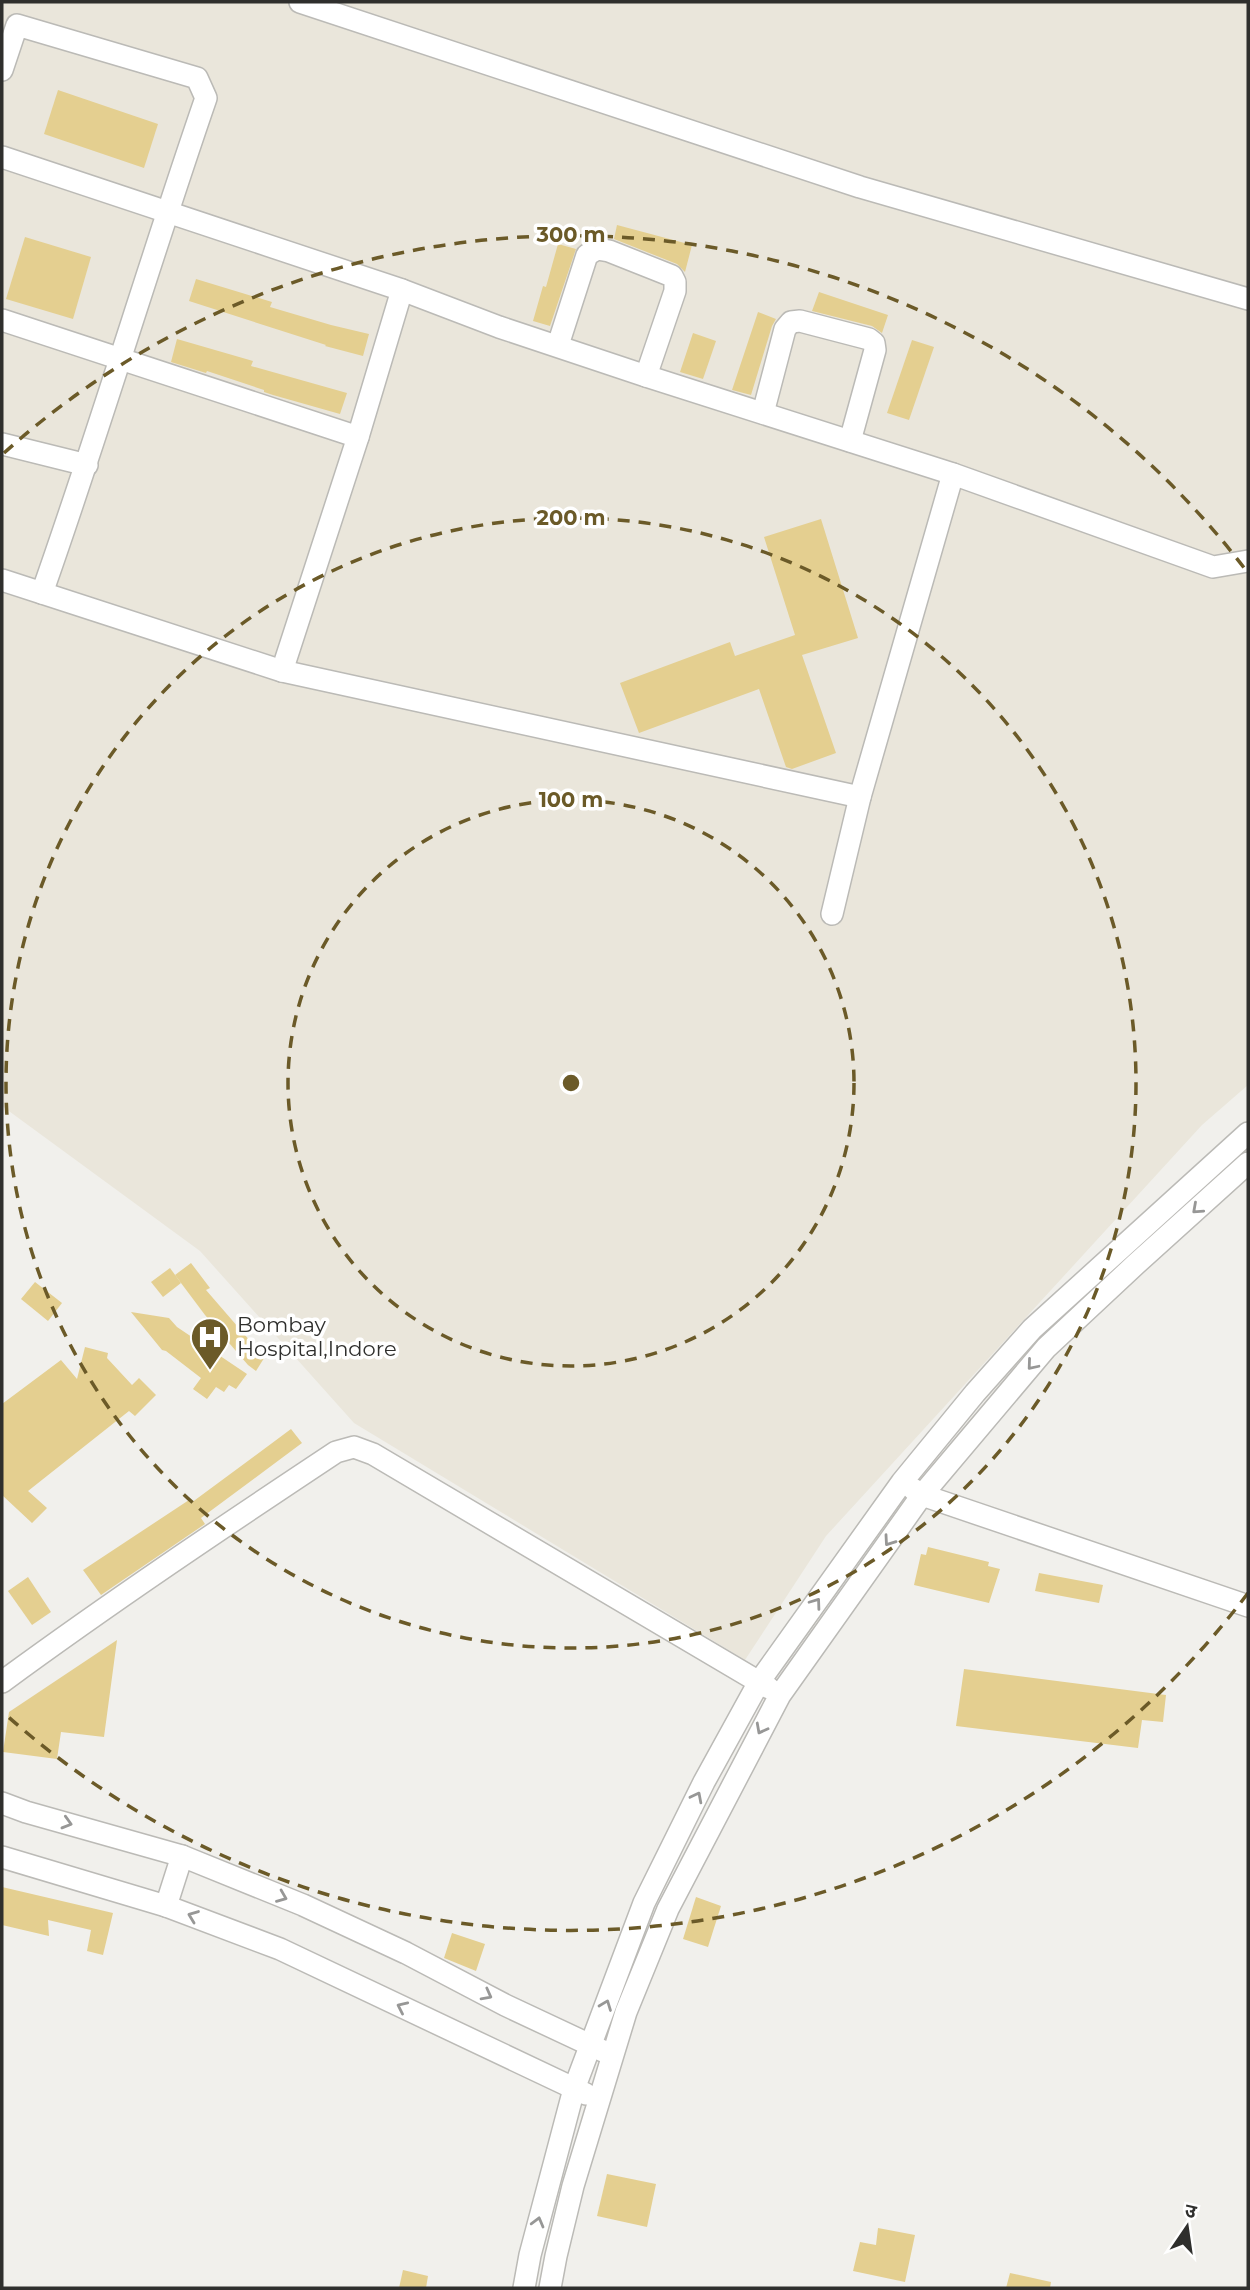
<svg xmlns="http://www.w3.org/2000/svg" width="1250" height="2290" font-family="Montserrat,'Noto Sans Devanagari',sans-serif">
<style>
.built{fill:#eae6db}
.building{fill:#e4cf90}
.lines{fill:none;stroke-linecap:round;stroke-linejoin:round}
.minor-casing{stroke:#bbbab6;stroke-width:24}
.minor{stroke:#fff;stroke-width:21}
.oneway{stroke:#979796}
.ring{fill:none;stroke:#6b5a28;stroke-width:3.5;stroke-dasharray:12 9}
.labels{text-anchor:middle;stroke-width:7;stroke-linejoin:round;paint-order:stroke}
.poi-label{font-size:21px;fill:#2f2f2d;stroke:#fff;text-anchor:start}
.centre{fill:#6b5a28;stroke:#fff;stroke-width:3.5}
.ring-label{font-size:21px;text-anchor:middle;font-weight:bold;fill:#6b5a28;stroke:#fff;stroke-width:7;stroke-linejoin:round;paint-order:stroke}
</style>
<rect width="100%" height="100%" fill="#f1f0ec"/>
<path class="built" d="M2,2H1248V1085L1202,1125L826,1536L745,1660L354,1423L200,1251L2,1106Z"/>
<g class="building">
<path d="M58,90L158,124L144,168L44,134Z"/>
<path d="M617,225L692,245L685,272L677,264L614,239Z"/>
<path d="M25,237L91,257L73,319L6,299Z"/>
<path d="M558,244L576,249L550,326L533,321L543,286L546,287Z"/>
<path d="M196,279L272,302L270,307L331,325L369,334L363,356L325,346L326,345L189,301Z"/>
<path d="M819,292L888,315L882,333L872,326L812,311Z"/>
<path d="M758,312L776,319L772,326L751,395L732,390Z"/>
<path d="M693,333L716,341L703,379L680,372Z"/>
<path d="M177,339L253,361L251,366L347,393L340,414L273,395L264,392V390L207,371L206,373L171,362Z"/>
<path d="M912,340L934,347L909,420L887,413Z"/>
<path d="M821,519L858,638L802,655L836,753L792,769L786,767L759,689L639,733L620,683L730,642L735,656L795,635L764,537Z"/>
<path d="M191,1263L210,1288L206,1290L258,1350L266,1355L256,1371L248,1365L205,1315L175,1275Z"/>
<path d="M170,1268L181,1283L163,1297L151,1282Z"/>
<path d="M35,1282L62,1303L48,1321L21,1299Z"/>
<path d="M131,1312L169,1318L177,1327L247,1374L236,1389L229,1385L224,1392L216,1387L207,1399L193,1389L201,1378L166,1351L162,1350Z"/>
<path d="M85,1347L108,1353L107,1358L132,1385L139,1378L156,1395L135,1416L129,1411L28,1491L47,1508L32,1523L2,1495V1404L61,1360L77,1379Z"/>
<path d="M291,1429L302,1443L201,1518L205,1524L101,1595L83,1570L189,1500L191,1503Z"/>
<path d="M928,1547L989,1562L988,1566L1000,1569L989,1603L914,1585L921,1554L926,1555Z"/>
<path d="M1039,1573L1103,1585L1099,1603L1035,1591Z"/>
<path d="M28,1577L51,1612L32,1625L8,1591Z"/>
<path d="M117,1640L104,1737L61,1732L57,1759L3,1752L9,1712Z"/>
<path d="M964,1669L1166,1695L1163,1722L1142,1720L1138,1748L956,1726Z"/>
<path d="M2,1887L113,1913L103,1955L87,1951L91,1930L48,1920L49,1936L2,1925Z"/>
<path d="M696,1897L721,1906L708,1947L683,1939Z"/>
<path d="M452,1933L485,1944L476,1971L444,1958Z"/>
<path d="M607,2174L656,2184L647,2227L597,2216Z"/>
<path d="M878,2228L915,2235L905,2282L853,2271L860,2242L876,2245Z"/>
<path d="M403,2270L428,2276L426,2288H399Z"/>
<path d="M1010,2273L1051,2282L1050,2288H1006Z"/>
</g>
<g class="lines">
<g class="minor-casing">
<g id="minor">
<path d="M300,2L860,187L1248,299"/>
<path d="M2,70L17,25L197,78L206,98C149,263 100,429 42,593L2,580"/>
<path d="M2,157L402,290L499,327L646,376L953,474L1213,567L1248,561"/>
<path d="M2,320L358,437L402,290"/>
<path d="M558,345L587,255L597,249L609,251L672,276L675,282V291L646,376"/>
<path d="M763,413L785,329L791,322L800,321L869,339L874,343L875,350L850,441"/>
<path d="M2,444L87,465"/>
<path d="M42,593L282,671L860,797"/>
<path d="M282,671L358,437"/>
<path d="M832,914L860,797L953,474"/>
<path d="M913,1489L922,1495L1248,1606"/>
<path d="M2,1682C111,1602 223,1527 336,1452L354,1447L373,1454L769,1688"/>
<path d="M2,1803L26,1812L182,1856L303,1905L406,1953L505,2005L603,2051"/>
<path d="M2,1857L166,1906L280,1949L586,2094"/>
<path d="M166,1906L182,1856"/>
<path d="M524,2288L530,2255L574,2089L644,1903L704,1782L759,1682L902,1482L975,1393L1032,1329L1248,1133"/>
<path d="M550,2288L556,2256L573,2186L626,2012L668,1909L780,1695L922,1495L1046,1348L1136,1264L1248,1163"/>
</g>
</g>
<use href="#minor" class="minor"/>
</g>
<defs><path id="oneway-chevron" d="M-2-3.5L2.5 0L-2 3.5" fill="none" stroke-width="1.6" stroke-linecap="round" stroke-linejoin="round" transform="scale(1.75)"/></defs>
<g class="oneway">
<use href="#oneway-chevron" transform="translate(1197 1209) rotate(138)"/>
<use href="#oneway-chevron" transform="translate(1032 1365) rotate(130)"/>
<use href="#oneway-chevron" transform="translate(889 1541) rotate(125)"/>
<use href="#oneway-chevron" transform="translate(816 1603) rotate(-54)"/>
<use href="#oneway-chevron" transform="translate(761 1729) rotate(118)"/>
<use href="#oneway-chevron" transform="translate(697 1797) rotate(-63)"/>
<use href="#oneway-chevron" transform="translate(67 1823) rotate(16)"/>
<use href="#oneway-chevron" transform="translate(282 1897) rotate(22)"/>
<use href="#oneway-chevron" transform="translate(193 1916) rotate(-159)"/>
<use href="#oneway-chevron" transform="translate(487 1995) rotate(28)"/>
<use href="#oneway-chevron" transform="translate(606 2005) rotate(-69)"/>
<use href="#oneway-chevron" transform="translate(402 2007) rotate(-155)"/>
<use href="#oneway-chevron" transform="translate(538 2222) rotate(-75)"/>
</g>
<g class="ring">
<circle cx="571" cy="1083" r="283"/>
<circle cx="571" cy="1083" r="565"/>
<path d="M1248 1593A848 848 0 0 1 4 1713M4 453A848 848 0 0 1 1248 573"/>
</g>
<defs>
<g id="hospital-pin" transform="scale(2.0125)"><path d="M0 17L-7.5 6A9.5 9.5 0 1 1 7.5 6Z" fill="#6b5a28" stroke="#fff"/><path d="M-5-5h3v3.5h4V-5h3V5h-3V1.5h-4V5h-3Z" fill="#fff"/></g>
</defs>
<g fill-rule="evenodd">
<use href="#hospital-pin" x="210" y="1337"/>
</g>
<g class="labels">
<g class="poi-label">
<text x="237" y="1332">Bombay<tspan x="237" dy="24">Hospital,Indore</tspan></text>
</g>
</g>
<circle cx="571" cy="1083" r="10" class="centre"/>
<g class="ring-label">
<text x="571" y="242">300 m</text>
<text x="571" y="525">200 m</text>
<text x="571" y="807">100 m</text>
</g>
<rect width="1250" height="2290" fill="none" stroke="#2f2f2d" stroke-width="7"/>
<g transform="translate(1187 2227) rotate(13)" stroke="#ffffff" stroke-width="5" paint-order="stroke">
<path d="M0-5L12 26L0 18L-12 26Z" fill="#2f2f2d"/>
<text y="-10" font-size="19" font-weight="bold" text-anchor="middle" fill="#2f2f2d">उ</text>
</g>
</svg>
